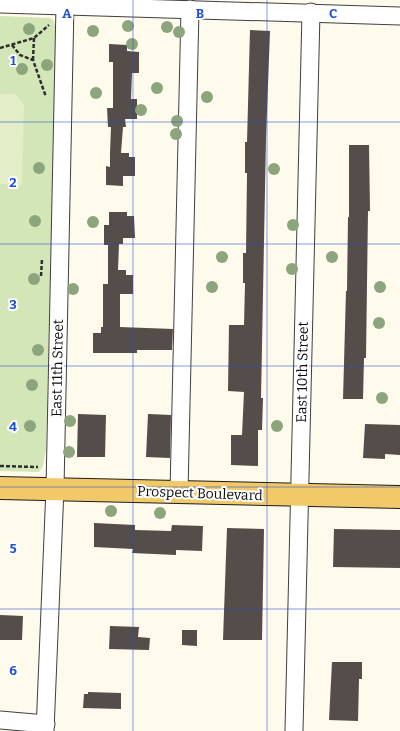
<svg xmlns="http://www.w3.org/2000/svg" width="400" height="731" font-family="Bitter,serif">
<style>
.green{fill:#d3e6b8}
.pitch{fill:#e3eec9}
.building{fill:#544d49}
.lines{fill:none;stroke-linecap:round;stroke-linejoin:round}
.minor-casing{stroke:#3f3f3f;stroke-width:19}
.major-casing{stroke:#1d1d1d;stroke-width:24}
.path{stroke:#2e2e2e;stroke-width:2.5;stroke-dasharray:4 2;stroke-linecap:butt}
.minor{stroke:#fff;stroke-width:17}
.major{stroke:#f2c969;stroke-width:22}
.tree{fill:#8da57c}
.grid{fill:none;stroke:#1d4ed8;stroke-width:1;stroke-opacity:0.55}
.labels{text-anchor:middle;stroke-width:4;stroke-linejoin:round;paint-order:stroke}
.street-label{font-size:14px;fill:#0c0c0c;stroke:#fff}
.grid-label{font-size:13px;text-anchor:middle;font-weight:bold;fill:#1d4ed8;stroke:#fff;stroke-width:4;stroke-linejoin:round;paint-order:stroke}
</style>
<rect width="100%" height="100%" fill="#fefaec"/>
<path class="green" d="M0,16L50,18L54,21L56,31L46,449L43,466L39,472L0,471Z"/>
<path class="pitch" d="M0,94H15L24,104L22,185L0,184Z"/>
<g class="building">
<path d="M250,30L270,31L266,138L261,398H263L262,430H258V466L231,465V435H242L244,392L228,391L229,325H244L245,283H243V253H246L247,173H245V142H247Z"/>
<path d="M109,44L127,45V51L139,52V73H132L131,99H137V119H125L126,127H123L121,153H110L111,127H108L107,108H113V62H109Z"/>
<path d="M349,145H369L370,211H368L366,358H364L363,399H343L346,291H347L348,217H349Z"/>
<path d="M110,153H129V157H135V176H123V186L106,185V166L110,167Z"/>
<path d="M109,212H127V216H134L135,238H123V244H119L118,270H126V275H133V294H120V327L173,329L172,350H137V353H93V333H101V327H103V284H108V245H104V225H109Z"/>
<path d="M78,414L106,415L105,457H77Z"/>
<path d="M148,414L171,415L170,458L146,457Z"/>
<path d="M365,424L400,425V455L385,454V459L363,458Z"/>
<path d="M94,523L135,525V530L171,531L172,525L203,526L202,551L176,550V555L132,553L133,549L94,547Z"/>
<path d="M227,528L264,529L262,640H223Z"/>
<path d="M334,529L400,530V568L333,567Z"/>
<path d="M0,615L23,616L22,640H0Z"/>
<path d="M110,626L139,627L138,637L150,638L149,650L109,649Z"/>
<path d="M182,630H197V646L182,645Z"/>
<path d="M332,662H362V679H359L358,721L329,720Z"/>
<path d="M88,692L121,693V709L83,708L84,694H88Z"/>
</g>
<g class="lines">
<g class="minor-casing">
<g id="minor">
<path d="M0,4L400,16"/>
<path d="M179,492L190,9"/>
<path d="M0,720L46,724"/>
<path d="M45,731L55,488L65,5"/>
<path d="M294,731L311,12"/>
</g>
</g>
<g class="major-casing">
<path id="major" d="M0,488L400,497"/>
</g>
<g class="path">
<path d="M12,45L20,55L33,60L46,97"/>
<path d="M0,48L34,38L49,25"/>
<path d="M33,60L34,38"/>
<path d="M41,276L42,259"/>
<path d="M0,466L38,467"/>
</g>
<use href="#minor" class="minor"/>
<use href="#major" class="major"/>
</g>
<g class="tree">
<circle cx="128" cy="26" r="6"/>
<circle cx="167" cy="27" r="6"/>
<circle cx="29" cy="29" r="6"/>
<circle cx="93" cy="31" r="6"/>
<circle cx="179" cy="32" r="6"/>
<circle cx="132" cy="44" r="6"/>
<circle cx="47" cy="65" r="6"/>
<circle cx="22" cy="69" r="6"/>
<circle cx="157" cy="88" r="6"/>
<circle cx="96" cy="93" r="6"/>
<circle cx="207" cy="97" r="6"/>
<circle cx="141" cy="110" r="6"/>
<circle cx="177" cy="121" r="6"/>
<circle cx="176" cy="134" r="6"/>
<circle cx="39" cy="168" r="6"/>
<circle cx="274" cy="169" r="6"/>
<circle cx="35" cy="221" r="6"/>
<circle cx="93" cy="222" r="6"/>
<circle cx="293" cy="225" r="6"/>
<circle cx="222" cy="257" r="6"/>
<circle cx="332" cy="257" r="6"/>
<circle cx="292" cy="269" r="6"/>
<circle cx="34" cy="279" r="6"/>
<circle cx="212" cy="287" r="6"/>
<circle cx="380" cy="287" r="6"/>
<circle cx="73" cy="289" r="6"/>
<circle cx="379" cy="323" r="6"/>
<circle cx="38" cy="350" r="6"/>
<circle cx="32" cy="385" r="6"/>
<circle cx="382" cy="398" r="6"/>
<circle cx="70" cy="421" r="6"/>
<circle cx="30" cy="426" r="6"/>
<circle cx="277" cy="426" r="6"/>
<circle cx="69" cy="452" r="6"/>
<circle cx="111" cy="511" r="6"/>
<circle cx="160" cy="513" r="6"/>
</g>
<path class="grid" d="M133,0V731M267,0V731M0,122H400M0,244H400M0,366H400M0,487H400M0,609H400"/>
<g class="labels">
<g class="street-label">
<text transform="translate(57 368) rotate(-89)" y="5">East 11th Street</text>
<text transform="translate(302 372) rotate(-89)" y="5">East 10th Street</text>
<text transform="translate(200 493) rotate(2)" y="5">Prospect Boulevard</text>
</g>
</g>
<g class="grid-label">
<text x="67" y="18">A</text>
<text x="200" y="18">B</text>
<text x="333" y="18">C</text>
<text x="13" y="65">1</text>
<text x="13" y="187">2</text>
<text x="13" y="309">3</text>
<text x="13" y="431">4</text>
<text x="13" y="553">5</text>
<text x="13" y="675">6</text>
</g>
</svg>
